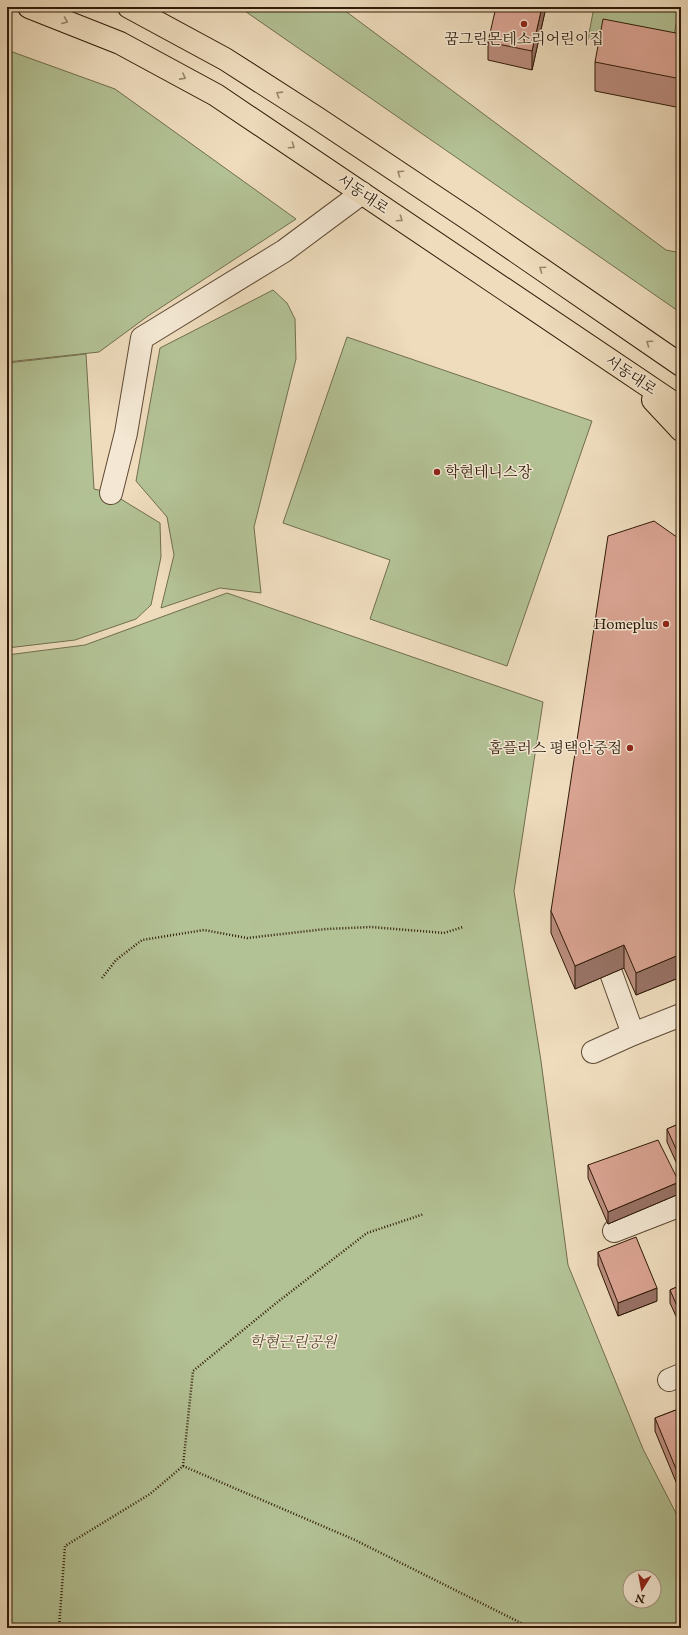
<svg xmlns="http://www.w3.org/2000/svg" width="688" height="1635" font-family="'IM FELL English','Noto Serif KR',serif">
<style>
.green{fill:#b3c295;stroke:#716e4e;fill-rule:evenodd}
.lines{fill:none;stroke-linecap:round;stroke-linejoin:round}
.minor-casing{stroke:#5f4a34;stroke-width:24}
.major-casing{stroke:#2f1a07;stroke-width:24}
.path{stroke:#2f1a07;stroke-width:2.5;stroke-dasharray:1 2;stroke-linecap:butt}
.minor{stroke:#f4e8d4;stroke-width:22}
.major{stroke:#eedcbd;stroke-width:22}
.wall{fill:#bb8d7e;stroke:#2f1a07}
.shaded-wall{fill:#997367;stroke:#2f1a07}
.building{fill:#daa493;stroke:#2f1a07}
.oneway{stroke:#98856b}
.poi-dot{fill:#8f2418;stroke:#f4e8d4;stroke-width:1.5}
.labels{text-anchor:middle;stroke-width:3;stroke-linejoin:round;paint-order:stroke}
.poi-label{font-size:15px;fill:#2f1a07;stroke:#f4e8d4;text-anchor:end}
.street-label{font-size:15px;fill:#2f1a07;stroke:#f4e8d4}
.park-label{font-size:15px;font-style:italic;fill:#574c32;stroke:#f4e8d4}
</style>
<rect width="100%" height="100%" fill="#eedcbd"/>
<filter id="stains"><feTurbulence type="fractalNoise" baseFrequency=".005" numOctaves="4"/><feColorMatrix values="0 0 0 0 .2 0 0 0 0 .09 0 0 0 0 .02 0 0 0 .5 -.17"/></filter>
<radialGradient id="worn" r=".72"><stop offset=".6" stop-color="#630" stop-opacity="0"/><stop offset="1" stop-color="#630" stop-opacity=".3"/></radialGradient>
<g class="green">
<path d="M239,7H340L666,250L681,253V313Z"/>
<path d="M594,7H679L671,53L588,39Z"/>
<path d="M7,50L115,89L296,219L148,316L99,352L7,362Z"/>
<path d="M273,290L287,303L295,319L296,359L254,527L261,593L220,588L161,608L174,555L167,517L136,481L160,348Z"/>
<path d="M347,337L592,421L507,666L370,619L390,560L283,523Z"/>
<path d="M86,354L94,489L111,493L160,523L161,557L151,605L136,619L75,640L7,648V363Z"/>
<path d="M227,593L543,702L514,891L541,1061L568,1265L643,1449L681,1523V1628H7V655L85,645ZM630,1577H654V1601H630Z"/>
</g>
<g class="lines">
<g class="minor-casing">
<g id="minor">
<path d="M111,493L126,433L142,338L284,251L362,193"/>
<path d="M611,973L633,1034"/>
<path d="M593,1052L633,1034L681,1015"/>
<path d="M614,1231L681,1205"/>
<path d="M669,1380L681,1375"/>
</g>
</g>
<g class="major-casing">
<g id="major">
<path d="M29,7L120,43L216,95L681,408"/>
<path d="M129,7L225,59L317,118L473,222L681,365"/>
<path d="M653,400L681,430"/>
</g>
</g>
<g class="path">
<path d="M102,978L116,960L142,940L204,930L247,938L326,929L371,927L444,933L463,927"/>
<path d="M183,1466L355,1540L531,1628"/>
<path d="M59,1628L65,1546L150,1494L183,1466L193,1371L275,1304L367,1233L424,1214"/>
</g>
<use href="#minor" class="minor"/>
<use href="#major" class="major"/>
</g>
<g class="wall">
<path d="M546,7L532,70L488,60V42Z"/>
<path d="M681,34V108L595,91V62Z"/>
<path d="M681,540V977L636,995L624,968L575,989L551,933V911Z"/>
<path d="M681,1123V1173L667,1142V1129Z"/>
<path d="M588,1165L679,1194L608,1224L588,1178Z"/>
<path d="M598,1252L657,1301L618,1316L598,1265Z"/>
<path d="M681,1285V1327L670,1303V1290Z"/>
<path d="M681,1408V1494L655,1431V1418Z"/>
</g>
<g class="shaded-wall">
<path d="M542,7H546L532,70V51Z"/>
<path d="M624,945V968L575,989V966Z"/>
<path d="M681,954V977L636,995V973Z"/>
<path d="M679,1182V1194L608,1224V1212Z"/>
<path d="M657,1288V1301L618,1316V1303Z"/>
</g>
<g class="building">
<path d="M496,7H542L532,51L488,42Z"/>
<path d="M603,19L681,34V79L595,62Z"/>
<path d="M654,521L681,540V954L636,973L624,945L575,966L551,911L608,536Z"/>
<path d="M681,1123V1160L667,1129Z"/>
<path d="M658,1140L679,1182L608,1212L588,1165Z"/>
<path d="M636,1237L657,1288L618,1303L598,1252Z"/>
<path d="M681,1285V1315L670,1290Z"/>
<path d="M681,1408V1481L655,1418Z"/>
</g>
<defs><path id="oneway-chevron" d="M-2-3.5L2.5 0L-2 3.5" fill="none" stroke-width="1.6" stroke-linecap="round" stroke-linejoin="round"/></defs>
<g class="oneway">
<use href="#oneway-chevron" transform="translate(65 21) rotate(22)"/>
<use href="#oneway-chevron" transform="translate(183 77) rotate(28)"/>
<use href="#oneway-chevron" transform="translate(279 94) rotate(-148)"/>
<use href="#oneway-chevron" transform="translate(292 146) rotate(34)"/>
<use href="#oneway-chevron" transform="translate(400 173) rotate(-146)"/>
<use href="#oneway-chevron" transform="translate(400 219) rotate(34)"/>
<use href="#oneway-chevron" transform="translate(542 269) rotate(-145)"/>
<use href="#oneway-chevron" transform="translate(649 343) rotate(-145)"/>
</g>
<g class="poi-dot">
<circle cx="524" cy="24" r="4"/>
<circle cx="437" cy="472" r="4"/>
<circle cx="666" cy="624" r="4"/>
<circle cx="630" cy="748" r="4"/>
</g>
<g class="labels">
<g class="poi-label">
<text x="524" y="44" text-anchor="middle">꿈그린몬테소리어린이집</text>
<text x="445" y="477" text-anchor="start">학현테니스장</text>
<text x="658" y="629">Homeplus</text>
<text x="622" y="753">홈플러스 평택안중점</text>
</g>
<g class="street-label">
<text transform="translate(363 194) rotate(34)" y="5">서동대로</text>
<text transform="translate(631 375) rotate(34)" y="5">서동대로</text>
</g>
<g class="park-label">
<text x="293" y="1347">학현근린공원</text>
</g>
</g>
<rect width="688" height="1635" fill="none" stroke="#eedcbd" stroke-width="24"/>
<rect x="8" y="8" width="672" height="1619" fill="none" stroke="#2f1a07" stroke-width="2"/>
<rect x="12" y="12" width="664" height="1611" fill="none" stroke="#2f1a07"/>
<g transform="translate(642 1589) rotate(191)"><circle r="19" fill="#f4e8d4" stroke="#a59682"/>
<path d="M0-3L7 15L0 10L-7 15Z" fill="#8f2418"/>
<text y="-6" font-size="11" font-weight="bold" text-anchor="middle" fill="#2f1a07">N</text>
</g>
<rect width="100%" height="100%" filter="url(#stains)"/>
<rect width="100%" height="100%" fill="url(#worn)"/>
</svg>
